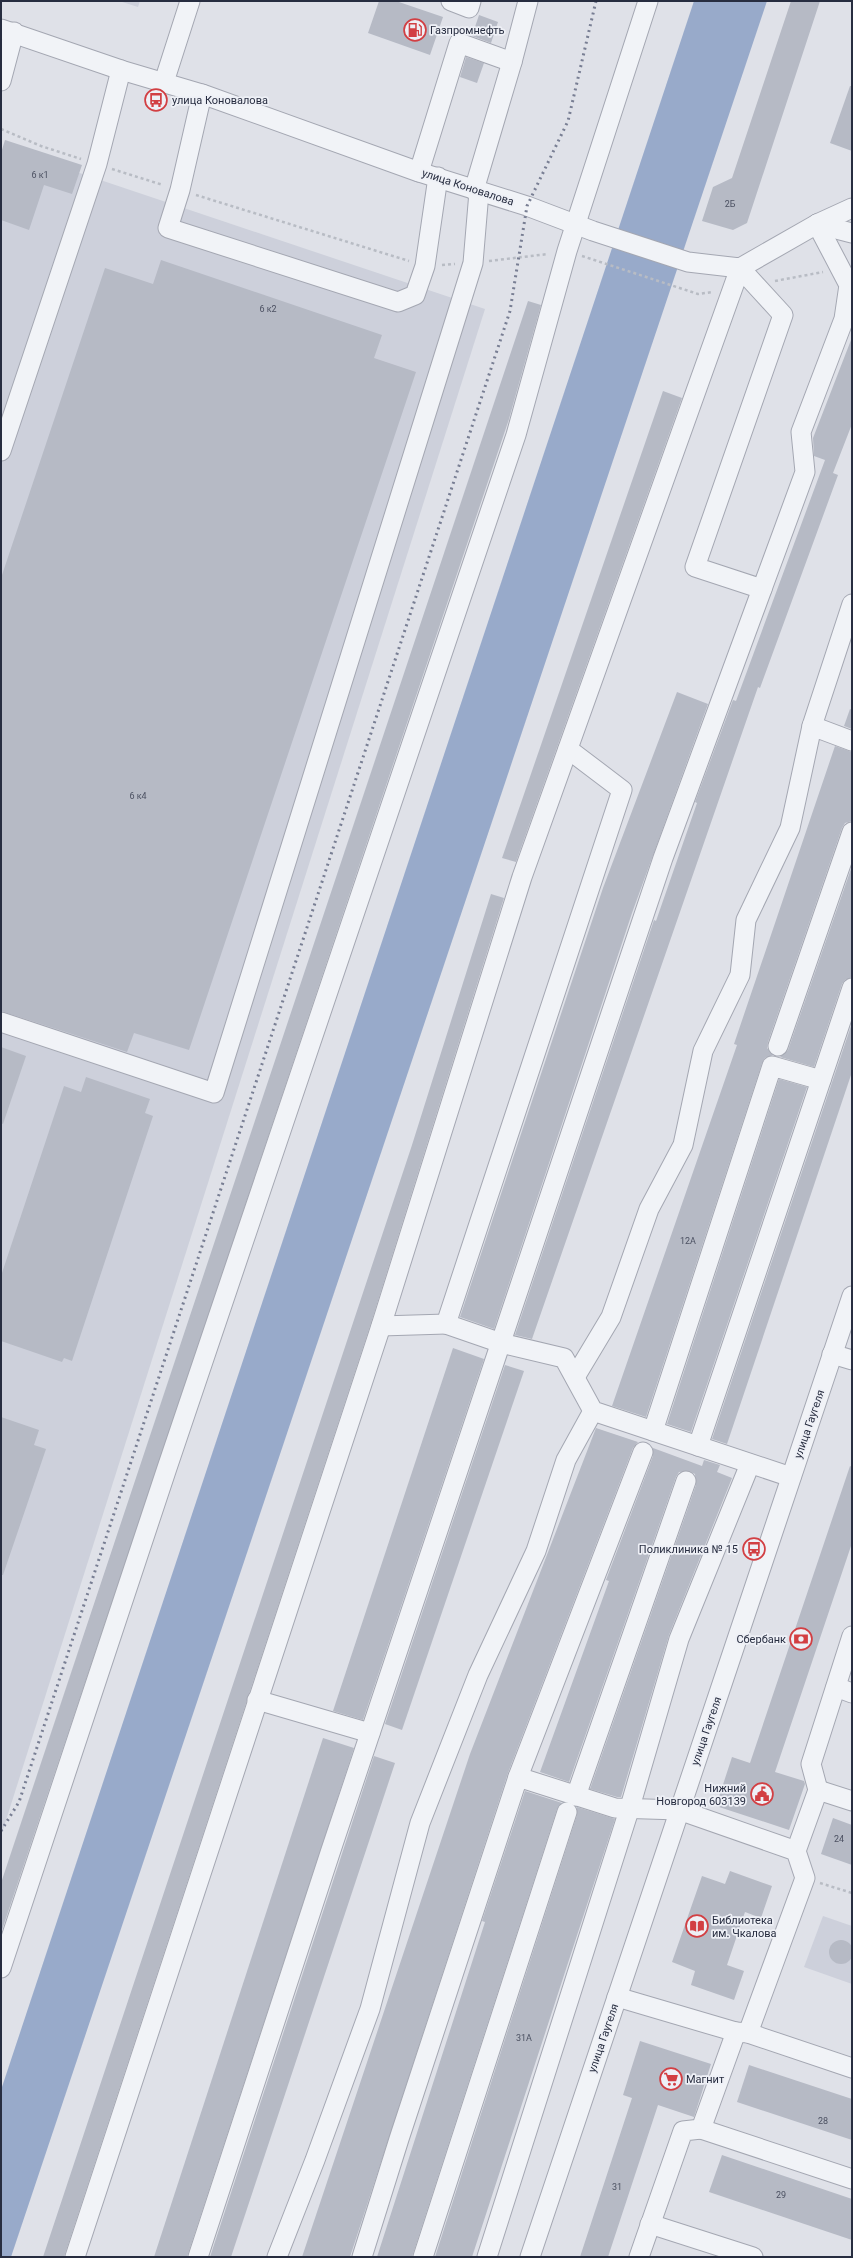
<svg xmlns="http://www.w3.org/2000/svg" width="853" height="2258" font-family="Roboto,sans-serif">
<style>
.built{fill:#cdd0db}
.water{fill:#98aaca}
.building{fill:#b6bac5}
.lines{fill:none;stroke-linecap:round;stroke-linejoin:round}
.minor-casing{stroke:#a4a7b2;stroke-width:21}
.path{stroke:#b8bcc4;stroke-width:2.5;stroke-dasharray:3 3;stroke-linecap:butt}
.minor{stroke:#f1f3f7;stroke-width:19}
.rail{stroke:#787e93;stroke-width:3;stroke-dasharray:2 4;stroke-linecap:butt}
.labels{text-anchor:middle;stroke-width:3.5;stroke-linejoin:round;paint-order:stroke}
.number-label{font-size:9px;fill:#4b5061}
.poi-label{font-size:11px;fill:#272d40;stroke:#eef0f6;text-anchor:start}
.street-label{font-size:11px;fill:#272d40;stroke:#eef0f6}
</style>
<rect width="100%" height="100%" fill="#dfe1e8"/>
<g class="built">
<path d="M119,1H140L138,7Z"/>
<path d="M17,152L485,309L1,1836V201Z"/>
<path d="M823,1916L852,1926V1984L804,1967Z"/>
</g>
<path class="water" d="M694,1H767L11,2257H1V2090Z"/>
<g class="building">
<path d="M379,1H396L443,17L430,55L368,33Z"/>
<path d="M791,1H820L747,223L733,230L702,221L713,187L732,178Z"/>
<path d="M479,15L498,22L491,43L472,36Z"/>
<path d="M466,57L484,63L477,83L460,77Z"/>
<path d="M850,86H852V151L830,143Z"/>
<path d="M5,140L82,165L72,194L44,185L29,230L1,220V153Z"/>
<path d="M161,260L382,335L374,358L416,372L189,1050L134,1033L127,1052L1,1011V578L105,268L153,284Z"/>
<path d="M528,301L541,305L509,419L1,1933V1883Z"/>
<path d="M851,340L852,424L833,473L838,475L760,688L758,687L532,1339L515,1335L654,920L656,921L697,803L695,802L733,700L736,701L825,460L814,456L813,438Z"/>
<path d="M663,391L682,398L516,862L502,858Z"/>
<path d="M677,692L708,704L632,913L494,1329L460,1317L603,888Z"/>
<path d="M850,709L852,710V729L844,726Z"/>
<path d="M835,746L852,752V821L845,823L842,828L768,1042L767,1048L773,1055L765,1058L762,1063L646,1417L612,1406L737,1045L734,1044Z"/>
<path d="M852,866V977L845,980L842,984L814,1067L780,1057L788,1050Z"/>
<path d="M491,894L504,898L371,1323L64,2257H43L412,1145Z"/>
<path d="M852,1023V1072L727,1444L712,1439Z"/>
<path d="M1,1047L26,1056L3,1124L1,1123Z"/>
<path d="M86,1077L150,1099L145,1113L153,1116L72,1361L64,1358L62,1362L1,1341V1276L64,1086L81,1092Z"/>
<path d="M779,1079L807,1087L691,1432L667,1424Z"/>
<path d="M453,1348L484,1359L363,1720L333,1711Z"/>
<path d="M505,1365L524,1371L402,1730L385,1724Z"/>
<path d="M1,1417L39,1430L34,1445L46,1449L3,1575H1Z"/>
<path d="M596,1428L638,1442L633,1448L508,1773L350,2257H302L470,1754Z"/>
<path d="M653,1448L702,1466L704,1460L720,1465L717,1472L732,1478L669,1635L621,1797H617L590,1789L696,1485L695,1474L689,1471L679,1472L676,1477L569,1782L540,1772L609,1581L606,1580L653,1456Z"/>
<path d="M850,1466L852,1467V1543L775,1772L804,1781L805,1784L789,1830L716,1806L732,1757L750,1763Z"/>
<path d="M323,1738L354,1748L187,2257H154Z"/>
<path d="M374,1756L395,1763L231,2257H210Z"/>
<path d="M525,1791L562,1803L557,1809L412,2257H377L485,1922L482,1921Z"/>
<path d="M577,1807L615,1819L472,2257H435L577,1815Z"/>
<path d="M833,1818L852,1825V1865L821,1854Z"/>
<path d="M730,1871L772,1886L761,1918L745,1912L727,1965L744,1971L734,2000L691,1985L695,1971L672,1962L702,1876L725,1884Z"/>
<circle cx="841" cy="1952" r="12"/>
<path d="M640,2041L711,2064L694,2117L658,2105L608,2257H580L632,2098L623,2095Z"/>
<path d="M749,2065L852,2099V2140L737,2102Z"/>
<path d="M722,2155L852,2199V2240L709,2192Z"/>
</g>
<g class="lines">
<g class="minor-casing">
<g id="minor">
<path d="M451,1L469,8L471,1"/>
<path d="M1,29L121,70L202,94L419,172L527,206L593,231L688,262L740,268L817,224L852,208"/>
<path d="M512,62L528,1"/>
<path d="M1,81L14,32"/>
<path d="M164,82L190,1"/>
<path d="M202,94L180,190L168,228L398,302L415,295L425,266L438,177"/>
<path d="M419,172L459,43L512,62L474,190"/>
<path d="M817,224L852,233"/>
<path d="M1,451L97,164L121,70"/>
<path d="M812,726L852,604"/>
<path d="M1,1022L214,1093L473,263L479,192"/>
<path d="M778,1046L852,832"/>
<path d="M446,1324L501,1343L564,1358L593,1411L791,1477"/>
<path d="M381,1326L446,1324L622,790L568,749"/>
<path d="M832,1354L852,1360"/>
<path d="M575,1377L611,1317L649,1209L683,1145L703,1051L740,975L746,920L790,828L812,726L852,741"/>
<path d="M653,1431L772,1066L821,1080"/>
<path d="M698,1446L852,988"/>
<path d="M836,1687L852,1693"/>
<path d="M257,1700L370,1733"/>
<path d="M518,1777L643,1452"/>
<path d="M818,1790L852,1801"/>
<path d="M576,1796L686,1481"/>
<path d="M796,1851L818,1790L811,1764L852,1636"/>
<path d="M1,1968L167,1468L516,435L567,251L648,1"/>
<path d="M617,1997L736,2032L701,2129L683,2131L639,2257"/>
<path d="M736,2032L748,2033L852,2068"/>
<path d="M701,2129L852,2179"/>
<path d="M650,2224L753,2257"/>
<path d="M75,2257L381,1326L522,877L740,268L783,315L695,567L762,589L805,472L801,432L844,319L849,285L817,224"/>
<path d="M198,2257L330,1853L663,858L762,589"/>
<path d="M277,2257L315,2160L370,2009L420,1823L478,1675L536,1551L566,1460L593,1411"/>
<path d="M362,2257L399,2139L518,1777L615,1808L679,1810L796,1851L805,1878L748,2033"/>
<path d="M423,2257L567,1812"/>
<path d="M487,2257L630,1807L679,1639L750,1464"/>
<path d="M530,2257L852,1296"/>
</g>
</g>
<g class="path">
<path d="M1,129L41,146L81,159"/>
<path d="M112,169L163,185"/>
<path d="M196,195L409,261"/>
<path d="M582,256L698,294L713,292"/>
<path d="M489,261L548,254"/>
<path d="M442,265L455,264"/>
<path d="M775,281L823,272"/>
<path d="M820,1883L852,1893"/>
</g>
<use href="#minor" class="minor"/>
<path class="rail" d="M1,1831L19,1802L510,311L527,206L568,121L596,1"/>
</g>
<defs>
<g id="fuel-ring" transform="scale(1.15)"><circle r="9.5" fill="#eef0f6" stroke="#d23f43" stroke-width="1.5"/><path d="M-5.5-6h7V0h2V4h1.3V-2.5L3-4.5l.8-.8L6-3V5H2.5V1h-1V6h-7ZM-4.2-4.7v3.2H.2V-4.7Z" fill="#d23f43"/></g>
<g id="bus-ring" transform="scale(1.15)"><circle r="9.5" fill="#eef0f6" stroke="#d23f43" stroke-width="1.5"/><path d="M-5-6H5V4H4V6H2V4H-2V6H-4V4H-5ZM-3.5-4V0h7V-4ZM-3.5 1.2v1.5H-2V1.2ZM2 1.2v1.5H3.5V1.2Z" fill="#d23f43"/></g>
<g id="bank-ring" transform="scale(1.15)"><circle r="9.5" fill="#eef0f6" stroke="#d23f43" stroke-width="1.5"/><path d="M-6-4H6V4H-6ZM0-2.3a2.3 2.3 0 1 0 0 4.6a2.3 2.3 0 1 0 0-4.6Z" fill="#d23f43"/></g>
<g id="civic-ring" transform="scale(1.15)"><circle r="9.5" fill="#eef0f6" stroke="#d23f43" stroke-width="1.5"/><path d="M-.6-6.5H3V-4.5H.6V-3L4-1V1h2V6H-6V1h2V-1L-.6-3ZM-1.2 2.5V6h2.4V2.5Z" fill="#d23f43"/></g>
<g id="library-ring" transform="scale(1.15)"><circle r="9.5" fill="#eef0f6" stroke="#d23f43" stroke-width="1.5"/><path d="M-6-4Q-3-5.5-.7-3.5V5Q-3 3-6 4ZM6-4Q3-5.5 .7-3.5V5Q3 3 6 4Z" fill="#d23f43"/></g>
<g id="supermarket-ring" transform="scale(1.15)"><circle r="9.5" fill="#eef0f6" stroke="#d23f43" stroke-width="1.5"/><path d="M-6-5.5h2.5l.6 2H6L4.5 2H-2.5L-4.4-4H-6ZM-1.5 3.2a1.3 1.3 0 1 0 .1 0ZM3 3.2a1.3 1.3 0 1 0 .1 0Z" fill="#d23f43"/></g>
</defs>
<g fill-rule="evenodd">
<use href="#fuel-ring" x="415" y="30"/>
<use href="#bus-ring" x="156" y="100"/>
<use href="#bus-ring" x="754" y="1549"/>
<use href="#bank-ring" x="801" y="1639"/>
<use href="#civic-ring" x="762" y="1794"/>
<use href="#library-ring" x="697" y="1926"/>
<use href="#supermarket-ring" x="671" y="2079"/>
</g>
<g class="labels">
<g class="number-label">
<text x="40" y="178">6 к1</text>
<text x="730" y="207">2Б</text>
<text x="268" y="312">6 к2</text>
<text x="138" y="799">6 к4</text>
<text x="688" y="1244">12А</text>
<text x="839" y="1842">24</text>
<text x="524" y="2041">31А</text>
<text x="823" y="2124">28</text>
<text x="617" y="2190">31</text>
<text x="781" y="2198">29</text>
</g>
<g class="poi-label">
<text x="430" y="34">Газпромнефть</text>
<text x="172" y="104">улица Коновалова</text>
<text x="738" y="1553" text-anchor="end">Поликлиника № 15</text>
<text x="786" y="1643" text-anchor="end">Сбербанк</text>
<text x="746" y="1792" text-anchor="end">Нижний<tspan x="746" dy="13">Новгород 603139</tspan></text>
<text x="712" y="1924">Библиотека<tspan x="712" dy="13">им. Чкалова</tspan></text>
<text x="686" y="2083">Магнит</text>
</g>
<g class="street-label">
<text transform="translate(468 187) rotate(18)" y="4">улица Коновалова</text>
<text transform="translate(809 1424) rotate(-71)" y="4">улица Гаугеля</text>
<text transform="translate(706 1731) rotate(-71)" y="4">улица Гаугеля</text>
<text transform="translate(603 2038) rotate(-71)" y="4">улица Гаугеля</text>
</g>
</g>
<rect width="853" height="2258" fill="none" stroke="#272d40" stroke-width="4"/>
</svg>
